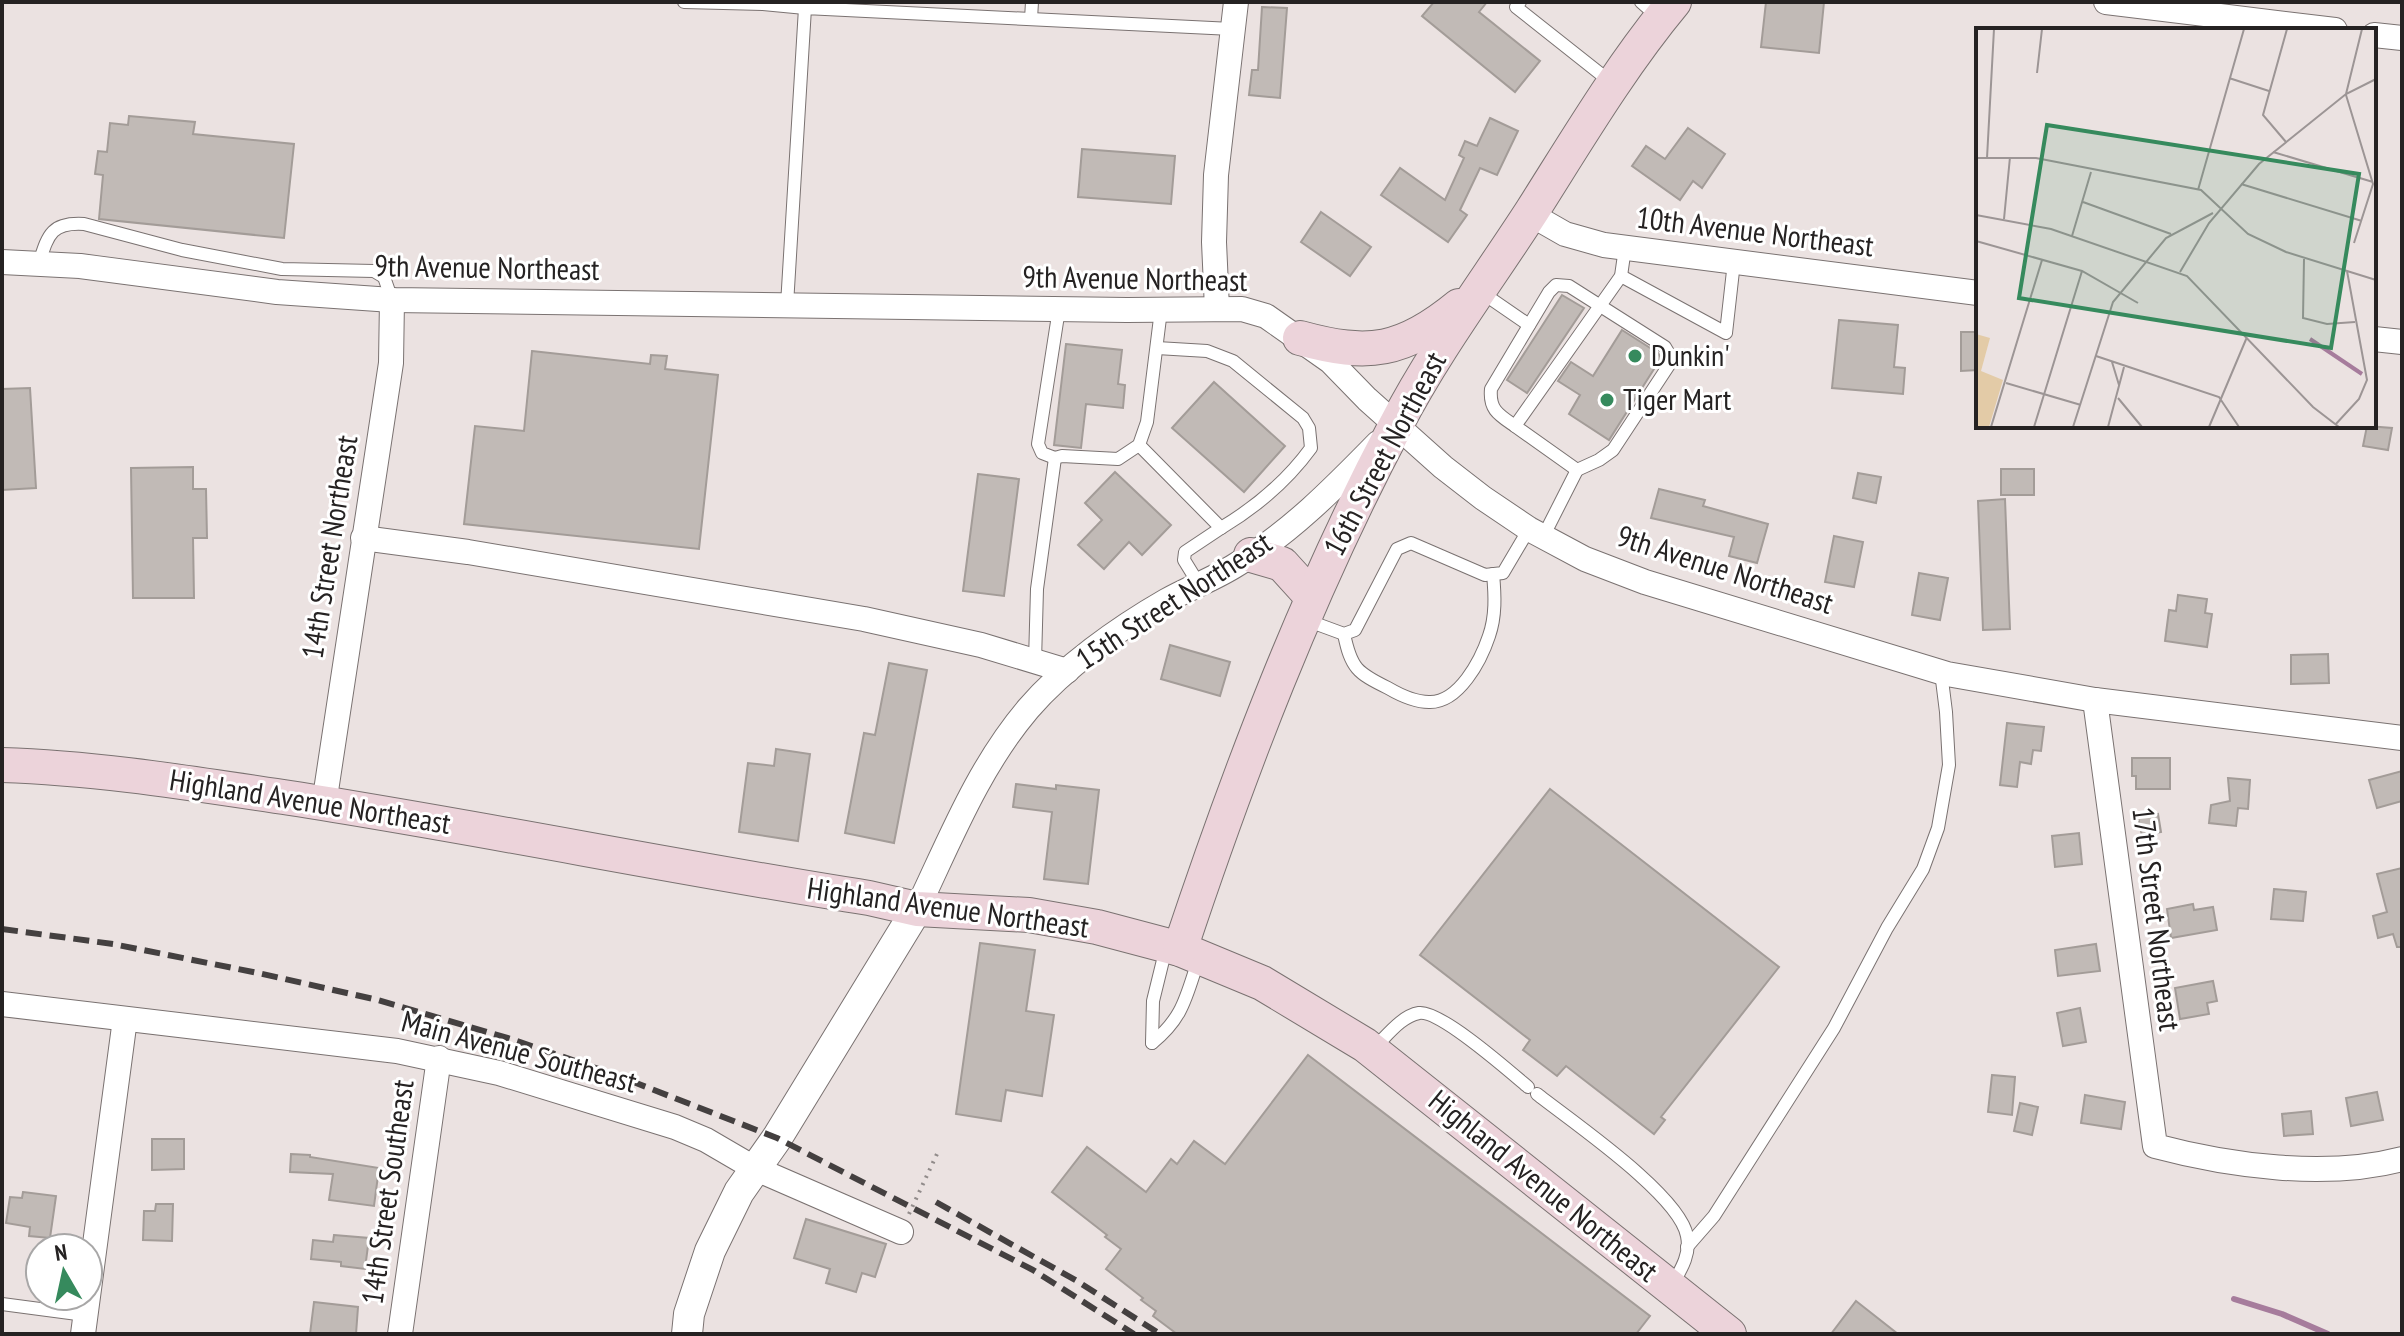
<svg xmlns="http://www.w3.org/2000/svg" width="2404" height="1336" font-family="'PT Sans Narrow',sans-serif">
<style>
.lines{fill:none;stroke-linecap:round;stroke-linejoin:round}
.stream{stroke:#a67c9c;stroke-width:6}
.building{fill:#c1bab6;stroke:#a39c98;stroke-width:2}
.service-casing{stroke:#7a7271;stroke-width:14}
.minor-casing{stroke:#7a7271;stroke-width:26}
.tertiary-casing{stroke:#7a7271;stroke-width:32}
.secondary-casing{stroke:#7a7271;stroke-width:36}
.path{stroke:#918b8a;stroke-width:4;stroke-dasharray:2 6;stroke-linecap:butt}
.service{stroke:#fff;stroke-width:12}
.minor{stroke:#fff;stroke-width:24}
.tertiary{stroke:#fff;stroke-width:30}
.secondary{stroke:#ecd3da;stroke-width:34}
.rail{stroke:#444040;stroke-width:6;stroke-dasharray:16 8;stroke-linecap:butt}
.poi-dot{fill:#368a5d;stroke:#fff;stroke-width:3}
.labels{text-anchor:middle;stroke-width:6;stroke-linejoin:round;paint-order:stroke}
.street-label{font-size:30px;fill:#252222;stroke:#fff}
.poi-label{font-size:30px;fill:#252222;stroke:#fff;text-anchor:start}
.inset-river{fill:none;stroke:#a67c9c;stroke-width:4}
.inset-road{fill:none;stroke:#9c9595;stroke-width:2}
.view{fill:#368a5d;fill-opacity:0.15;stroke:#368a5d;stroke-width:4}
.inset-edge{fill:none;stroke:#252222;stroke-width:4}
</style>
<rect width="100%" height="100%" fill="#ebe2e1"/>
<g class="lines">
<path class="stream" d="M2234,1299L2282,1314L2328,1334"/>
</g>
<g class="building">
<path d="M1434,2H1487L1479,12L1540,61L1515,92L1422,16Z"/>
<path d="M1766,2H1824L1819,53L1761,47Z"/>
<path d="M1262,7L1287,8L1280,98L1249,95L1252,70H1258Z"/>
<path d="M129,116L195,122L193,134L294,144L284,238L99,219L103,175L95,174L98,151L107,152L110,123L128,125Z"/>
<path d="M1490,118L1518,131L1497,175L1480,168L1460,210L1467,215L1448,242L1381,195L1400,168L1445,200L1464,158L1459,155L1465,141L1477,146Z"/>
<path d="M1688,128L1725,154L1702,188L1693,181L1680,200L1632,166L1646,146L1665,159Z"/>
<path d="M1082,149L1175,156L1171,204L1078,197Z"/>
<path d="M1321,212L1371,247L1350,276L1301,242Z"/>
<path d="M1562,295L1584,308L1527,393L1507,380Z"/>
<path d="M1839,320L1898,325L1894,367L1905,368L1903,394L1832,388Z"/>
<path d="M1622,330L1658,353L1661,358L1609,440L1569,414L1580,395L1558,381L1571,362L1593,376Z"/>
<path d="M1961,332H1978V370L1961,371Z"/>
<path d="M1066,344L1122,350L1118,384L1125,385L1123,408L1086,404L1081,448L1054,445Z"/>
<path d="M532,351L650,364L651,355L667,356L665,369L718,375L699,549L464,524L475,426L524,431Z"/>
<path d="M1214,382L1285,446L1244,492L1172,428Z"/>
<path d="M30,388L36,488L2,490V389Z"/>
<path d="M2367,426L2392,428L2388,450L2363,446Z"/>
<path d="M193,467V489H206L207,538H193L194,598H133L131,468Z"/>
<rect x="2001" y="469" width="33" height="26"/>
<path d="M1115,472L1171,525L1142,555L1129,542L1104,569L1078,545L1102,520L1085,503Z"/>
<path d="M1858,473L1881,477L1876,503L1853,498Z"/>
<path d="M978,474L1019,479L1004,596L963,591Z"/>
<path d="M1659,489L1705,500L1703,506L1768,524L1757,563L1729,556L1734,537L1651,518Z"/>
<path d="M2005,499L2010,629L1983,630L1978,501Z"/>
<path d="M1834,536L1863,542L1854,587L1825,582Z"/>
<path d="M1919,573L1948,578L1940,620L1912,615Z"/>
<path d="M2178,595L2207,599L2205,613L2212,614L2207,647L2165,641L2169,610L2176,611Z"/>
<path d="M1170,645L1230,662L1220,696L1161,679Z"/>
<path d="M2328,654L2329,683L2291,684V655Z"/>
<path d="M889,663L927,670L894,843L845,833L864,733L875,735Z"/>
<path d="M2007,723L2044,727L2041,751L2033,750L2031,764L2020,762L2017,787L2000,785Z"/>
<path d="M776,749L810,754L798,841L739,832L748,763L774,766Z"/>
<path d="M2132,758H2170V789H2136V776H2132Z"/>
<path d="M2402,771V801L2377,808L2369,780Z"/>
<path d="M2228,778L2250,780L2248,809L2238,808L2236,826L2209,823L2211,805L2230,801Z"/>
<path d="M1016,784L1056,789V785L1099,790L1088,884L1044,879L1052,812L1013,807Z"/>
<path d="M1550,789L1779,967L1661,1117L1665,1120L1654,1134L1566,1066L1557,1076L1523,1050L1530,1040L1420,955Z"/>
<path d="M2158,814L2161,832L2142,836L2138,817Z"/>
<path d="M2079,833L2082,864L2055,867L2052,836Z"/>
<path d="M2402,868V947H2397L2393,934L2378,938L2373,916L2387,912L2377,874Z"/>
<path d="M2274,889L2306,892L2303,921L2271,919Z"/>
<path d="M2193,904L2194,910L2213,907L2217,930L2171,938L2167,909Z"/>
<path d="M980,943L1035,950L1026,1011L1054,1015L1042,1096L1006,1090L1001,1121L956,1114Z"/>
<path d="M2096,944L2100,971L2058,976L2055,950Z"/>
<path d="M2213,981L2217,1001L2207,1003L2209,1014L2180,1019L2175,988Z"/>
<path d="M2080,1008L2086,1042L2063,1046L2057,1013Z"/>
<path d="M1308,1055L1650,1316L1636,1334H1177L1153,1316L1156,1311L1141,1300L1143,1298L1106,1269L1121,1249L1105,1237L1107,1235L1052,1192L1087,1147L1146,1192L1171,1159L1177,1164L1194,1141L1225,1164Z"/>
<path d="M1992,1075L2015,1077L2012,1115L1988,1112Z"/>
<path d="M2377,1092L2383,1120L2351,1126L2346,1098Z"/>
<path d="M2085,1095L2125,1102L2121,1129L2081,1123Z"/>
<path d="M2020,1103L2038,1107L2032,1135L2014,1131Z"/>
<path d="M2311,1111L2313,1134L2284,1136L2282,1114Z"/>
<path d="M152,1139H184V1169L152,1170Z"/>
<path d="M291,1154L310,1155V1157L379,1168L374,1206L329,1200L333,1174L290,1172Z"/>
<path d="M23,1192L56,1196L50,1238L29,1236L30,1227L6,1223L10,1197L22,1198Z"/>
<path d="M156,1204H173L172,1241L143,1240L144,1211H155Z"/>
<path d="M806,1219L886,1244L875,1277L862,1273L856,1292L826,1283L830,1269L794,1258Z"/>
<path d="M334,1235L369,1238L365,1269L341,1266V1262L311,1259L313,1240L333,1242Z"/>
<path d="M1856,1301L1898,1334H1831Z"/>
<path d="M314,1302L358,1307L356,1334H310Z"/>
</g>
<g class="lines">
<g class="service-casing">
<g id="service">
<path d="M684,2L763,4L805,8V2"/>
<path d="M1520,2L1516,7L1612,83"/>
<path d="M1641,2L1658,17"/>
<path d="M1031,19L1032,2"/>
<path d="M39,263C48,235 51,222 84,224L182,250L282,269L374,271L384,277L392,300"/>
<path d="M1621,276L1726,333L1734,262"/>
<path d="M1481,292L1529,325"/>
<path d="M787,305L805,8L1232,29"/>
<path d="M1157,348L1207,351L1233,361L1303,418L1309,428L1311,448C1287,481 1256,507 1221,528"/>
<path d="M1515,426C1499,415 1489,410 1491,389L1549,292L1556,285L1569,286L1665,347L1671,357L1669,365L1613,450L1599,460L1577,470"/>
<path d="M1139,445L1221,528L1185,552L1184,560L1200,586"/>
<path d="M1055,458L1042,453L1038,444L1059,309"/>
<path d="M1543,537L1577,470L1515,426L1621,276L1625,248"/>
<path d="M1306,620L1344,634L1355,630L1397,549L1411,543L1485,575L1503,573L1529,529"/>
<path d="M1344,634C1351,668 1357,673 1388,688C1400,695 1415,702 1429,702C1459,703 1481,660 1489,636C1496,616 1495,595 1493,574"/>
<path d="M1035,661L1037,589L1055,458L1062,456L1118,459L1139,445L1147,422L1161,310"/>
<path d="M1152,1043C1183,1018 1186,997 1198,961"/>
<path d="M1152,1043L1153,1001L1166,948"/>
<path d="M1374,1048C1386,1037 1401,1016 1419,1013C1440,1010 1509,1071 1528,1087"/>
<path d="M1537,1094C1571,1121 1680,1195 1687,1236C1691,1255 1680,1271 1671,1287"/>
<path d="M1687,1247L1714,1216L1834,1028L1887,928L1923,869L1938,828L1949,765L1946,712L1941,672"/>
<path d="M2,1304L85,1315"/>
</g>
</g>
<g class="minor-casing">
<g id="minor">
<path d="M2106,2L2335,30"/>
<path d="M2374,35L2402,38"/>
<path d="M1530,214L1565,234L1604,245L1978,293"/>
<path d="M2,262L80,266L277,292L392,300L1127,310L1242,309L1266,316L1330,361L1367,399L1443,467L1483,498L1529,529L1585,559L1645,582L1947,674L2095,700L2402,738"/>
<path d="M1217,309L1214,242L1216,175L1236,2"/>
<path d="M2374,339L2402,342"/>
<path d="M363,538L468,552L864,619L981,645L1067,671"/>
<path d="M2095,700L2155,1146C2230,1166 2326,1179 2402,1159"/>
<path d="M324,804L391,363L392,300"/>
<path d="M917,909C950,840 978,768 1028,709C1064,667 1119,628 1166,601C1189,588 1214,579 1236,565C1289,534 1335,487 1378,443"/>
<path d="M2,1004L397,1051L499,1073L675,1127L706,1140L754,1168L901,1232"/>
<path d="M83,1334L125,1019"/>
<path d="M400,1334L439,1058"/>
</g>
</g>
<g class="tertiary-casing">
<path id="tertiary" d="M687,1334L689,1314L710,1251L739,1192L777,1138L917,909"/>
</g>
<g class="secondary-casing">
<g id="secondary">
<path d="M1300,338C1369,357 1403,352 1459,306"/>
<path d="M1251,555L1282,564L1312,597"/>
<path d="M2,765C99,768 195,784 290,798C484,828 676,868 869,898L917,909L1029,915L1097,927L1180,949L1262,983L1365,1045L1729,1334"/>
<path d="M1180,949C1240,769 1307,593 1396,425C1435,350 1486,282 1532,211C1577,140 1620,67 1674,2"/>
</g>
</g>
<path class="path" d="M909,1214L937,1154"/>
<use href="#service" class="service"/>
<use href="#minor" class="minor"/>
<use href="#tertiary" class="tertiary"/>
<use href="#secondary" class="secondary"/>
<g class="rail">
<path d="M2,929L113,944L258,973L378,1000L511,1039L613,1074L777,1138L1033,1270L1134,1334"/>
<path d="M936,1202L1077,1281L1160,1334"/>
</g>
</g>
<g class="poi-dot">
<circle cx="1635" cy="356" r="8"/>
<circle cx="1607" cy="400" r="8"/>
</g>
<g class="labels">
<g class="street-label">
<text transform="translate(1755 232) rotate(7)" y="10">10th Avenue Northeast</text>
<text transform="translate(487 268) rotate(1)" y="10">9th Avenue Northeast</text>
<text transform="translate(1135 279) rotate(1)" y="10">9th Avenue Northeast</text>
<text transform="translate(1385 454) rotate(-62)" y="10">16th Street Northeast</text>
<text transform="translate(330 547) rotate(-81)" y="10">14th Street Northeast</text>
<text transform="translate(1725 570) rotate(18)" y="10">9th Avenue Northeast</text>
<text transform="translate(1174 601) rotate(-33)" y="10">15th Street Northeast</text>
<text transform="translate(310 802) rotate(9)" y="10">Highland Avenue Northeast</text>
<text transform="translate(948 908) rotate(8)" y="10">Highland Avenue Northeast</text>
<text transform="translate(2156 919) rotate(83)" y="10">17th Street Northeast</text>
<text transform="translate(519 1052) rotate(15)" y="10">Main Avenue Southeast</text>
<text transform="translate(1543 1186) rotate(39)" y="10">Highland Avenue Northeast</text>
<text transform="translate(388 1192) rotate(-82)" y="10">14th Street Southeast</text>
</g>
<g class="poi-label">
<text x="1651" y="366">Dunkin'</text>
<text x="1623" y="410">Tiger Mart</text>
</g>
</g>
<g transform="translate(1976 28)">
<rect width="400" height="400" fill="#ebe2e1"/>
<path d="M0,306L14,310L5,343L27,352L13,399H0Z" fill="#e3cba7"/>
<path class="inset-river" d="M334,311L386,346"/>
<path class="inset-road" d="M61,45L66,1M253,50L293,63M370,66L386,1M370,67L397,156L378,215M310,114L287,87L311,1M297,124L397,154M0,130H60L225,162L272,206L310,224L400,252M11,130L18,1M265,156L386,193M222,162L268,1M107,174L195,206M0,187L75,201L211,248L337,379L363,399M28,191L34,129M96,208L115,144M0,213L106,243L162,275M328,231L327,290L351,296L379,294M204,244L233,195L283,136L370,66L400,51M120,328L243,369L263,399M136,334L143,357M30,355L105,377M142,370L166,399M359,397L383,371L391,352L371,243M15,399L66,232M58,399L106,243M97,399L137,274L190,210L237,185M132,399L148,339M233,399L271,309"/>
<path class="view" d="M71,97L383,146L355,320L43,270Z"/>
<rect width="400" height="400" class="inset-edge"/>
</g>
<rect width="2404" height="1336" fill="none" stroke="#252222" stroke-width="8"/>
<g transform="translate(64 1272) rotate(351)"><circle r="38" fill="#ffffff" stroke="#a8a7a7" stroke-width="2"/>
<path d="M0-6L14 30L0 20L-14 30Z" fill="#368a5d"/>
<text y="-12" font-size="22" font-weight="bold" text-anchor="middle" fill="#252222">N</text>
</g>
</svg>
